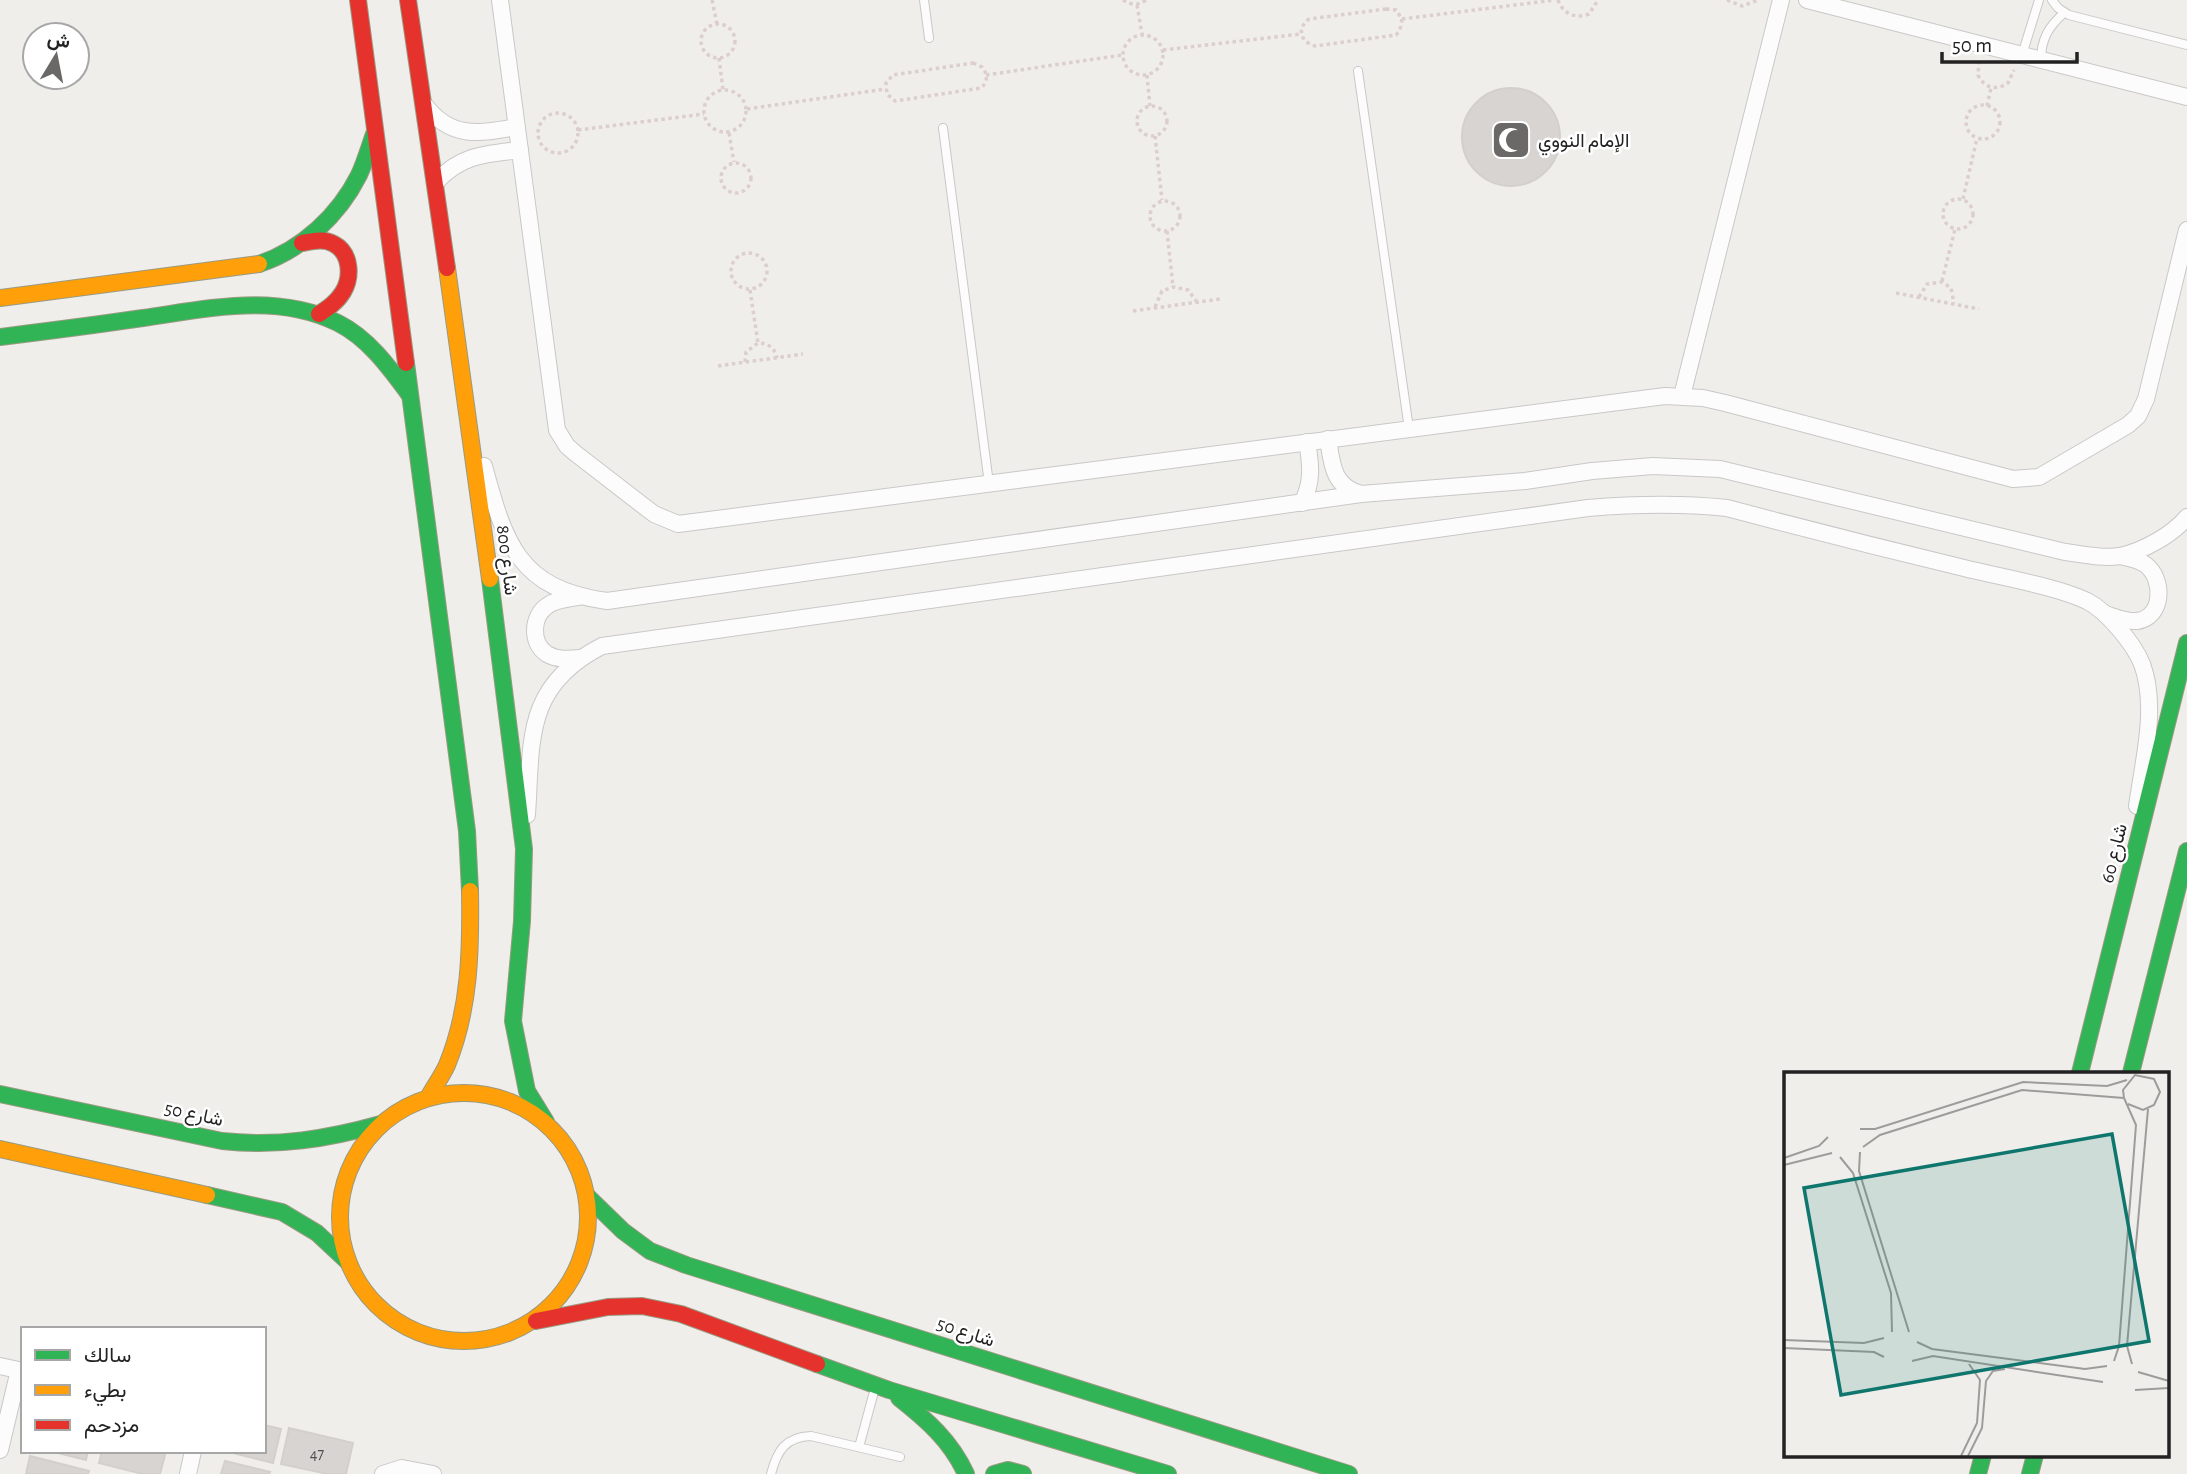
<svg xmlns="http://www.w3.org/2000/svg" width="2187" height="1474" font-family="'Alegreya Sans',Vazirmatn,sans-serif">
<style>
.building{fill:#d7d4d2;stroke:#d3d0cc;stroke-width:2}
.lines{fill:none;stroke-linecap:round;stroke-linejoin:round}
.lane-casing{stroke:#c9c8c7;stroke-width:10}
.street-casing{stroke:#c9c8c7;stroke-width:18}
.fast-casing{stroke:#999a82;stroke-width:18}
.slow-casing{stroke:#999a82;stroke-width:18}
.jam-casing{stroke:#999a82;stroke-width:18}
.path{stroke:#dccecd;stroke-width:3.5;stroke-dasharray:3.5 3.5;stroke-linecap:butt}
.lane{stroke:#fdfcfc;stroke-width:8}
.street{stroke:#fdfcfc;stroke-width:16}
.fast{stroke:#30b455;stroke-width:16}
.slow{stroke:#ff9f0a;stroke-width:16}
.jam{stroke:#e5322d;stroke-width:16}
.labels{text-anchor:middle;stroke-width:5;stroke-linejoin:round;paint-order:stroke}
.number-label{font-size:16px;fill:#4f4e4e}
.poi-label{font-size:19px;fill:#222;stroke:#fff;text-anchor:start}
.street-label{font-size:19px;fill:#222;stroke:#fff}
.inset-road{fill:none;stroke:#9e9c9b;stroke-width:2}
.view{fill:#0f766e;fill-opacity:0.15;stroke:#0f766e;stroke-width:3.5}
.inset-edge{fill:none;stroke:#222;stroke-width:3.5}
</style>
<rect width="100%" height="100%" fill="#f0eeeb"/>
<g class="building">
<circle cx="1511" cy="137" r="49"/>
<path d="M264,1425L281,1429L273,1463L225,1451H264Z"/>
<path d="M289,1428L353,1443L346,1474H328L281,1464Z"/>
<path d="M50,1451H88L86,1460Z"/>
<path d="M102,1451H166L160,1474H143L99,1463Z"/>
<path d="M30,1456L89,1471L88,1474H26Z"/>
<path d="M225,1461L270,1472L269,1474H221Z"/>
</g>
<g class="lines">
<g class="lane-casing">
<g id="lane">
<path d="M924,0L929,38"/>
<path d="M2052,0L2058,8L2069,15L2187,45"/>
<path d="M2022,55L2039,0"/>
<path d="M2041,60C2041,39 2049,26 2064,13"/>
<path d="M1358,71L1409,429"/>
<path d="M943,128L989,484"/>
<path d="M859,1447L875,1388"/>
<path d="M771,1474C777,1451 785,1437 811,1436L900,1457"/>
</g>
</g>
<g class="street-casing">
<g id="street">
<path d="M500,0L557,430L567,446L575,453L654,514L678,524L1665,396L1703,398L1725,403L2013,479L2039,477L2128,425L2138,416L2146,399L2187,230"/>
<path d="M1807,0L2187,97"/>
<path d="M424,104C450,139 479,134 516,127"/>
<path d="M436,182C461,155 484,154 520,150"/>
<path d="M1682,396L1781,0"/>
<path d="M1328,439C1332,465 1333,486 1361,494"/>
<path d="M484,466C505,543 518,589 607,601L1361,494L1525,481L1592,471L1653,466L1720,469L2065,552C2082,554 2102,559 2120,556C2143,551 2172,535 2187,517"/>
<path d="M1302,503C1313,482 1311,465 1307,442"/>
<path d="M579,597C568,599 556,599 547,606C532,616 530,643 547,654C557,660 569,659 580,658"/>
<path d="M2105,614C2115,617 2127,622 2137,621C2164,617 2164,579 2146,565C2138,559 2129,558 2120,556"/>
<path d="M527,815C532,740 524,686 602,646L1588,508C1635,504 1680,503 1727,508C1806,529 1885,549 1964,568C2000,577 2055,586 2087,601C2107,611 2134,644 2142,664C2158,707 2143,762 2137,806"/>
<path d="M0,1366L23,1371"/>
<path d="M0,1450L19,1370"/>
<path d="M188,1474L193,1451"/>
<path d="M383,1474L402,1468L433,1474"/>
</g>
</g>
<g class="fast-casing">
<g id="fast">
<path d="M259,264C302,250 339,215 359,175C365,162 369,148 374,134"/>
<path d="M0,337C48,331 96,325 143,318C207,309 276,292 338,323C368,338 389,367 409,394"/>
<path d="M406,363L467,831L470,891"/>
<path d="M490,579L524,849L522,921L513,1021L527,1091L546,1122"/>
<path d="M2080,1073L2187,643"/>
<path d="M2131,1073L2187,851"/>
<path d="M0,1094L222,1141C278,1147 327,1139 381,1124"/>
<path d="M207,1195L282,1212L317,1233L347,1261"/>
<path d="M588,1197L623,1231L650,1251L686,1265L1349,1474"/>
<path d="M817,1364L889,1390L1168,1474"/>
<path d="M899,1398C927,1420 951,1441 966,1474"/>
<path d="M994,1474L1008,1470L1023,1474"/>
<path d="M1978,1474L1983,1455"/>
<path d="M2030,1474L2035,1455"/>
</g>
</g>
<g class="slow-casing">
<g id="slow">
<path d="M447,268L490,579"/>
<path d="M0,298L259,264"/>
<circle cx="464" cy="1217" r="124"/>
<path d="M428,1098C434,1087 442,1076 447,1065C470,1009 471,950 470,891"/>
<path d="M0,1149L207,1195"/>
</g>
</g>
<g class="jam-casing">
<g id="jam">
<path d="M358,0L406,363"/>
<path d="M408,0L447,268"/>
<path d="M302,243C313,241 324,238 334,244C351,253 352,277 343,292C337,302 328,308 319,314"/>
<path d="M536,1321L608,1307L642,1306L681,1314L817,1364"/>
</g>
</g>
<g class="path">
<path d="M712,0L717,24"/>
<path d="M1123,0C1131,5 1138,6 1146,0"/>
<path d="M1558,0C1563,14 1575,19 1589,14L1598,0"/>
<path d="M1727,0L1742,6L1758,0"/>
<path d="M1137,5L1142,34"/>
<path d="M1386,9L1396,10L1402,19L1400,30L1396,35L1315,46L1306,42C1299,34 1300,26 1309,19Z"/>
<path d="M1402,19L1555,0"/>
<circle cx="718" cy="41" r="17"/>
<circle cx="1143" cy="55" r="20"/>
<path d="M1163,50L1301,34"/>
<path d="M719,58L723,90"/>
<path d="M1979,61L1978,75C1984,88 1996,91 2008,83L2014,70"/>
<path d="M973,63L982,67C988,74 988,82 981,88L895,101L887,94L886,83L893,75Z"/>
<path d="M986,75L1122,55"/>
<path d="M1147,75L1150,106"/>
<circle cx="725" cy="111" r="21"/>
<circle cx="1983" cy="122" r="17"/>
<circle cx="1152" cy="121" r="15"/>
<path d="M1987,106L1991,88"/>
<path d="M747,109L885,89"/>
<circle cx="558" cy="133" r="20"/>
<path d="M578,130L704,114"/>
<path d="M729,133L734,162"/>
<path d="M1155,136L1162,200"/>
<circle cx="736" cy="178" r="15"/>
<circle cx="1958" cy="214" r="15"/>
<path d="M1963,199L1977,138"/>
<circle cx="1165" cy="216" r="15"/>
<path d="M1167,231L1173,287"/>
<circle cx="749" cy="271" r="18"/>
<path d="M1942,281L1955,229"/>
<path d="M750,290L758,343"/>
<path d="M1896,293L1979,309"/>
<path d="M1919,297L1927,284L1942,282L1951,288L1954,303"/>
<path d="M1155,307L1162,291L1173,287L1188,290L1197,302"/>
<path d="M1133,311L1220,299"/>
<path d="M745,362L746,352L758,343C768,343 775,348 777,358"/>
<path d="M718,366L803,354"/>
</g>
<use href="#lane" class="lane"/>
<use href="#street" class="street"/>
<use href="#fast" class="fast"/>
<use href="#slow" class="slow"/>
<use href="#jam" class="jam"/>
</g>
<defs>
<g id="mosque-square" transform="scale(2.0125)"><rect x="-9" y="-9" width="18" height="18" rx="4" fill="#6a6968" stroke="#fff"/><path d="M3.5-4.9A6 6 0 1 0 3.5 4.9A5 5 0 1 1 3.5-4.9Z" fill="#fff"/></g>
</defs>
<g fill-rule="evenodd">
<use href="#mosque-square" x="1511" y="140"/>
</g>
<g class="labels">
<g class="number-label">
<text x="317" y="1459">47</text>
</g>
<g class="poi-label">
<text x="1538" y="147">الإمام النووي</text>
</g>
<g class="street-label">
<text transform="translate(508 560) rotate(83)" y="7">شارع 800</text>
<text transform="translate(2113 853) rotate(-76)" y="7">شارع 60</text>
<text transform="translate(194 1113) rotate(12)" y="7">شارع 50</text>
<text transform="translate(966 1331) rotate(18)" y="7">شارع 50</text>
</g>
</g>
<g transform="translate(1784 1072)">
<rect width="385" height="385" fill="#f0eeeb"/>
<path class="inset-road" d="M76,57H91L239,10L323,14L343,8M79,75L96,63L238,18L340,26M76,80L75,99L125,260M56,85L69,101L107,221L108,260M0,86L35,74L44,65M0,93L48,81M0,268L80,271L100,266M133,270L148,277L301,297L323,294M0,276L90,280L100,285M128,289L149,284L319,310M330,289L335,274L352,53L340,26L339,18L351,3L370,7L376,20L370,33L359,38L344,32M348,292L343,274L364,37M354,300L385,309M351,318L385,316M177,384L193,351L196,308L185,292M184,384L198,356L202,309L209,299L221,297"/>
<path class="view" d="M328,62L365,269L57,323L20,116Z"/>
<rect width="385" height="385" class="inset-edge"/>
</g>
<rect x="21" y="1327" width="245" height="126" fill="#ffffff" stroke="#a7a7a7" stroke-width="2"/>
<rect x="35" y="1350" width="35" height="10" fill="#30b455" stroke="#a7a7a7" stroke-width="2"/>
<text x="84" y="1362" font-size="21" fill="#222222">سالك</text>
<rect x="35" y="1385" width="35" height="10" fill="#ff9f0a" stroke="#a7a7a7" stroke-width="2"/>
<text x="84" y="1397" font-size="21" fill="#222222">بطيء</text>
<rect x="35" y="1420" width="35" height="10" fill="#e5322d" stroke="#a7a7a7" stroke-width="2"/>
<text x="84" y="1432" font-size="21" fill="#222222">مزدحم</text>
<g transform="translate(56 56) rotate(10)"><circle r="33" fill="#ffffff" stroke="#a7a7a7" stroke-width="2"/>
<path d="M0-5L12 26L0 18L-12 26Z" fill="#6a6968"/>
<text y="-10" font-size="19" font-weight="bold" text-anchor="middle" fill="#222222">ش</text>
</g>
<path d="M1942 52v10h135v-10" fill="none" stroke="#222222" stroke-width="3.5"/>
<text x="1952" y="52" font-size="21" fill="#222222" stroke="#ffffff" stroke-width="5" paint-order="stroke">50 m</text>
</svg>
